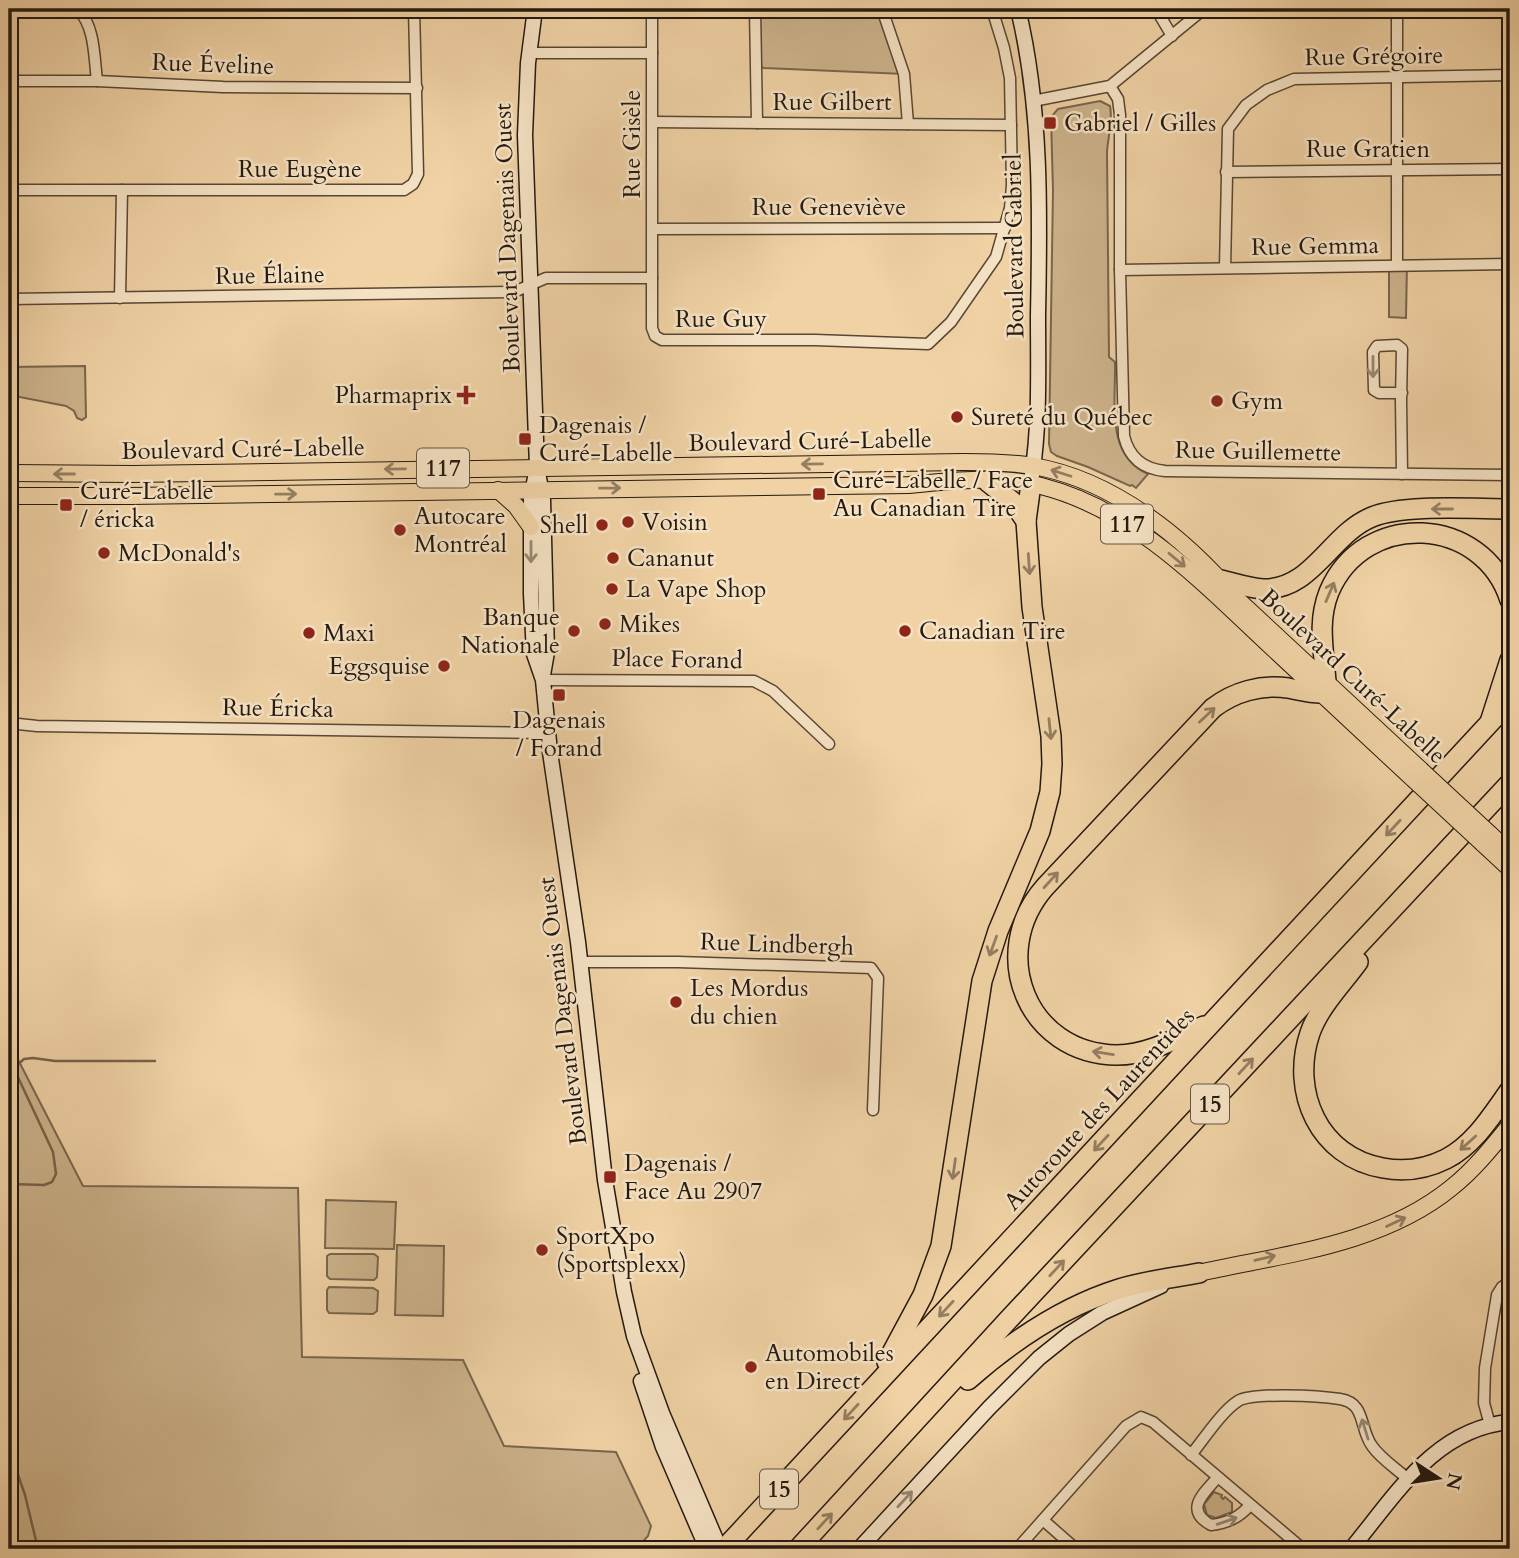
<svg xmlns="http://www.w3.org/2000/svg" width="1519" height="1558" font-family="Cardo,serif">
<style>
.green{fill:#cdb38c;stroke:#78664e;stroke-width:2}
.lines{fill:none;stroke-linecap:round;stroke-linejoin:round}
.stream{stroke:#75624a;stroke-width:2.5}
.street-casing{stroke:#574734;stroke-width:13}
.secondary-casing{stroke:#24190f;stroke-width:17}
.primary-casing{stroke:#24190f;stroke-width:18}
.highway-casing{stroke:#24190f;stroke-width:22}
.street{stroke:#f5e2c4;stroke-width:10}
.secondary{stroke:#f5e2c4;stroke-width:14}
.primary{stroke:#f0d2a5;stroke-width:16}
.highway{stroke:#f0d2a5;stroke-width:19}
.primary-bridge-casing{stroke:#24190f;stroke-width:18;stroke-linecap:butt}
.primary-bridge{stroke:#f0d2a5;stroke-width:16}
.oneway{stroke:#978873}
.oneway2{stroke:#947f62}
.poi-dot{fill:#8f2418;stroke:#f5e2c4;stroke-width:2.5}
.labels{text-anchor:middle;stroke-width:5;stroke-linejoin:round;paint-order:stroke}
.shield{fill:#f5e2c4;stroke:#635545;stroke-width:2}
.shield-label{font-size:23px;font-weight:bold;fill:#24190f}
.street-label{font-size:24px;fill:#24190f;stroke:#f5e2c4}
.poi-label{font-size:24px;fill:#24190f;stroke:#f5e2c4;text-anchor:start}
</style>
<rect width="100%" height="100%" fill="#f0d2a5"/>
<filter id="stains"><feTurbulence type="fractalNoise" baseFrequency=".00286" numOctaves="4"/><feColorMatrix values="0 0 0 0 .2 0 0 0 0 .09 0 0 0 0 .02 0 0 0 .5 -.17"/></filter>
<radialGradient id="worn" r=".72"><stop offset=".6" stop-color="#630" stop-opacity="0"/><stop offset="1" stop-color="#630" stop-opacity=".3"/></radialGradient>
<g class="green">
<path d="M755,9L805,15L815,9H882L904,74L764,68L756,66Z"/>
<path d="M1100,101L1110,106C1113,119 1108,137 1107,152L1109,357L1115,362C1116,401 1105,456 1148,474L1136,488L1132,485L1130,486L1088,467L1057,456L1051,452L1049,444L1053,190L1051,117L1058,109Z"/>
<path d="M1407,264L1406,318L1389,317V267Z"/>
<path d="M85,366L86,417L82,420L77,418L74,411L66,406L9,395V367Z"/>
<path d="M9,1042L83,1186L298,1188L302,1357L463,1360L504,1446L616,1452L651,1526L648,1536L636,1549H9Z"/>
<path d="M326,1200L396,1202L394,1249L325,1248Z"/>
<path d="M397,1245L444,1246L443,1316L395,1315Z"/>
<path d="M330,1254H374L378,1257L377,1277L374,1280L330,1279L327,1276V1256Z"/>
<path d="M329,1287L373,1288L378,1291L377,1311L373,1314L329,1313L327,1310V1290Z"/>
<path d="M1214,1492L1222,1495L1221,1497L1223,1499L1225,1497L1232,1503V1512L1216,1518L1207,1515L1204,1504Z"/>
</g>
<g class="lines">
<g class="stream">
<path d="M9,1058L53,1152L56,1174L52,1182L44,1185L9,1184"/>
<path d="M15,1067L24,1059L33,1058L55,1061H155"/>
<path d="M9,1449L25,1495L38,1549"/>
</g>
<g class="street-casing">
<g id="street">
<path d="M78,9C95,27 94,56 97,81"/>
<path d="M652,9V328L655,336L662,340H815L928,344L951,322L996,257L1010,208L1012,185L1010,78L1004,48L992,9"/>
<path d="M755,9L757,123"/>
<path d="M882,9L904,74L908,124"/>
<path d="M1156,9L1172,36"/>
<path d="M1397,9V264"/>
<path d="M529,53H652"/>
<path d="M9,81H97L223,87L417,88"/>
<path d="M1110,86L1118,99L1120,115V270L1124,436C1129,457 1143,469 1165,471L1510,475"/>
<path d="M1033,101L1110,86L1204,9"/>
<path d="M653,122L1011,125"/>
<path d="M1226,172L1510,169"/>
<path d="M9,190H404L413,184L418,174L414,9"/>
<path d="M653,229L1005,228"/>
<path d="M1225,268L1228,129L1246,105L1267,90L1294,79L1510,75"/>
<path d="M1120,270L1510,264"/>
<path d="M120,298L122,190"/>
<path d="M9,299L514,292L546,278H652"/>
<path d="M1402,474L1401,401L1402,349L1397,345L1377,346L1373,352L1374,390L1379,393H1402"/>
<path d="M543,680L754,681L773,691L829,744"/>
<path d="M9,723L37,726L548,733"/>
<path d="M580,962H678L871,968L878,978L873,1110"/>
<path d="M1490,1425L1484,1403L1485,1368L1497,1295L1502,1287L1510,1282"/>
<path d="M1191,1455C1204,1439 1221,1412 1238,1401C1253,1392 1320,1396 1340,1399C1366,1403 1359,1428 1372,1446C1381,1459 1397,1469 1409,1480"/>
<path d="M1217,1478C1203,1494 1184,1510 1211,1525C1227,1523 1239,1518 1250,1505"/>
<path d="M1043,1520L1076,1549"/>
<path d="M1017,1549L1126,1426L1141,1417L1153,1422L1303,1549"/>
</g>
</g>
<g class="secondary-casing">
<g id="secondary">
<path d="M535,9L528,63L525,135L537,467L543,500L547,652L543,675"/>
<path d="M1018,9C1042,109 1040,214 1038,316C1038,369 1040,423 1032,475"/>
<path d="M537,467L531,499V594L534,654L543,680L550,752L578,942L605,1180L624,1292L634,1336L662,1413L720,1549"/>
<path d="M641,1381L663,1447L707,1549"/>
<path d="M859,1549L989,1408L1039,1358L1069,1334L1102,1313L1161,1286"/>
<path d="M1351,1549C1395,1496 1435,1428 1510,1422"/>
</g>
</g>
<g class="primary-casing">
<g id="primary">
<path d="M9,473L132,474L963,462C986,462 1010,462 1033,466C1114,480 1185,538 1237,599L1421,770"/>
<path d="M498,490L516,506L531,527"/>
<path d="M9,496H129L909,485C949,481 1002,475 1041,486C1132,509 1199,579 1265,641C1315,687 1364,733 1413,779"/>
<path d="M1490,834L1510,853"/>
<path d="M1482,843L1510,869"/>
<path d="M1199,1273C1284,1254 1381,1245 1451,1188C1474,1170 1492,1147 1510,1125"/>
</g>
</g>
<g class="highway-casing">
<g id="highway">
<path d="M988,482L1013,502L1026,521"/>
<path d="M1221,580C1234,583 1249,588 1263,589C1313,590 1330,534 1372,517C1404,504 1473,509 1510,509"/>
<path d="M1326,682C1324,651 1317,622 1329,592C1364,509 1483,515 1510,600"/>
<path d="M1491,719L1510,660"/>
<path d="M1358,962C1342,984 1319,1007 1310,1033C1290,1092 1319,1157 1383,1168C1404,1172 1426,1169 1446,1159C1475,1144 1492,1115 1510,1090"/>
<path d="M1204,1026C1177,1038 1148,1055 1117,1055C1027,1054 987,953 1045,887L1213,708C1234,692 1261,684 1288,688C1299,690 1309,693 1321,693"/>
<path d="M887,1362L923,1295L941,1246L982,981L998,931L1040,831L1050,792L1052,764L1051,736L1032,607L1026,521L1031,484"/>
<path d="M968,1380C1012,1341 1062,1307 1119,1289C1145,1281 1172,1278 1199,1273"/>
<path d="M724,1549L1510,701"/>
<path d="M798,1549L1010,1318L1510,783"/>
</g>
</g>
<use href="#street" class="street"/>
<use href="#secondary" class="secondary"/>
<use href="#primary" class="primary"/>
<use href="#highway" class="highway"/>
<g class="primary-bridge-casing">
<g id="primary-bridge">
<path d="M1421,770L1490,834"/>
<path d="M1413,779L1482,843"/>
</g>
</g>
<use href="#primary-bridge" class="primary-bridge"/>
</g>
<defs><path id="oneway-shaft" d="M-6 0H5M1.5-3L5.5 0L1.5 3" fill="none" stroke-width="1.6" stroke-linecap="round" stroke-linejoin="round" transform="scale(1.75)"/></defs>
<g class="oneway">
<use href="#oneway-shaft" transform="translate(1373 367) rotate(90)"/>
<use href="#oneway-shaft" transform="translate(531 552) rotate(90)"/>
<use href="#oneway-shaft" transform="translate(1365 1429) rotate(-107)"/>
<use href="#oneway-shaft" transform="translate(905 1499) rotate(-47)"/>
<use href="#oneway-shaft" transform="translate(1227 1521) rotate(-19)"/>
</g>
<g class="oneway2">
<use href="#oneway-shaft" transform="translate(812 464) rotate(179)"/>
<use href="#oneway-shaft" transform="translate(395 469) rotate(179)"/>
<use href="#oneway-shaft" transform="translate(1061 473) rotate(-162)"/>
<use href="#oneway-shaft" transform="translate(64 474) rotate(-180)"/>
<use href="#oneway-shaft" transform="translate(610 488) rotate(-1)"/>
<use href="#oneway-shaft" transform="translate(286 494) rotate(-1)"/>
<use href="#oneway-shaft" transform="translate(1442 509) rotate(180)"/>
<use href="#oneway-shaft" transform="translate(1177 560) rotate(40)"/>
<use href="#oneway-shaft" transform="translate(1029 564) rotate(86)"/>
<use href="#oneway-shaft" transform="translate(1330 592) rotate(-67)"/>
<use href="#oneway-shaft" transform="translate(1207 715) rotate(-43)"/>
<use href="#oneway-shaft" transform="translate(1050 729) rotate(84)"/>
<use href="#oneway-shaft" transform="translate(1393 828) rotate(133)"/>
<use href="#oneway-shaft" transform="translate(1051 880) rotate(-48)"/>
<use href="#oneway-shaft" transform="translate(993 946) rotate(110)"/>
<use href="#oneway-shaft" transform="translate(1103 1053) rotate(-171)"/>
<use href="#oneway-shaft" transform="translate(1246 1066) rotate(-47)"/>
<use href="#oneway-shaft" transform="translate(1101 1143) rotate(133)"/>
<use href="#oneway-shaft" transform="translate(1468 1143) rotate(138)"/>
<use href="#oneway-shaft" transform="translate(954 1169) rotate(98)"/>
<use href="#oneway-shaft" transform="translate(1396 1222) rotate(-25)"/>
<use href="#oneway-shaft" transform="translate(1265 1258) rotate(-13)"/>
<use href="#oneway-shaft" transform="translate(1057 1268) rotate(-47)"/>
<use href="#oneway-shaft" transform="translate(946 1309) rotate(133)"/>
<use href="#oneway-shaft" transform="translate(851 1412) rotate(133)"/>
<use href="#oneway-shaft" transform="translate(825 1521) rotate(-47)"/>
</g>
<g class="poi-dot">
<rect x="1043" y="116" width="14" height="14" rx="3.5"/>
<path d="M462.5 384.5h7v7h7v7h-7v7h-7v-7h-7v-7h7z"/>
<circle cx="1217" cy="401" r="7"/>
<circle cx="957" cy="417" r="7"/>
<rect x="518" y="432" width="14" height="14" rx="3.5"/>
<rect x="812" y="487" width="14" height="14" rx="3.5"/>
<rect x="59" y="498" width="14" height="14" rx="3.5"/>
<circle cx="628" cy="522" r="7"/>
<circle cx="602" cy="525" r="7"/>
<circle cx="400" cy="530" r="7"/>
<circle cx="104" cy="553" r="7"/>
<circle cx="613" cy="558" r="7"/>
<circle cx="612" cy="589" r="7"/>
<circle cx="605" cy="624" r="7"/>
<circle cx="574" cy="631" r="7"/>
<circle cx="905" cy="631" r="7"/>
<circle cx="309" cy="633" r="7"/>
<circle cx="444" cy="666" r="7"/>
<rect x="552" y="688" width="14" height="14" rx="3.5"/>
<circle cx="676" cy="1002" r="7"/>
<rect x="603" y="1170" width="14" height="14" rx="3.5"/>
<circle cx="542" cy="1250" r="7"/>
<circle cx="751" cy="1367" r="7"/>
</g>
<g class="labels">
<g class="shield">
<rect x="417" y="448.5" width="52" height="39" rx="5"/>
<rect x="1101" y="504.5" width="52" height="39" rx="5"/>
<rect x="1191" y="1084.5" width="38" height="39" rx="5"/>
<rect x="760" y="1469.5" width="38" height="39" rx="5"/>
</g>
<g class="shield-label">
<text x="443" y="476">117</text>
<text x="1127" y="532">117</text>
<text x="1210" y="1112">15</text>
<text x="779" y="1497">15</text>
</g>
<g class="street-label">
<text transform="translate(1374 56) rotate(-1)" y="8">Rue Grégoire</text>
<text transform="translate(213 64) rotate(2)" y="8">Rue Éveline</text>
<text x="832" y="110">Rue Gilbert</text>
<text transform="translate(632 144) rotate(-90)" y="8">Rue Gisèle</text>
<text x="1368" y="157">Rue Gratien</text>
<text x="300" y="177">Rue Eugène</text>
<text x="829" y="215">Rue Geneviève</text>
<text transform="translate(507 238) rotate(-92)" y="8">Boulevard Dagenais Ouest</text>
<text transform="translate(1014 246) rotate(-91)" y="8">Boulevard Gabriel</text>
<text transform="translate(1315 246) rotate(-1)" y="8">Rue Gemma</text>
<text transform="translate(270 275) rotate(-1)" y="8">Rue Élaine</text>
<text x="721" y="327">Rue Guy</text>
<text transform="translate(810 441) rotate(-1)" y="8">Boulevard Curé-Labelle</text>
<text transform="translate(243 449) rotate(-1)" y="8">Boulevard Curé-Labelle</text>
<text transform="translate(1258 451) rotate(1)" y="8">Rue Guillemette</text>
<text transform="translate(677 659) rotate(1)" y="8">Place Forand</text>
<text transform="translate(1353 676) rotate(43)" y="8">Boulevard Curé-Labelle</text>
<text transform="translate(278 708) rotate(1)" y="8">Rue Éricka</text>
<text transform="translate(777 944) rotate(2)" y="8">Rue Lindbergh</text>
<text transform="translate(562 1011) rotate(-97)" y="8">Boulevard Dagenais Ouest</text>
<text transform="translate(1099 1109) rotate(-47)" y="8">Autoroute des Laurentides</text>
</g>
<g class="poi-label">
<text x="1064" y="131">Gabriel / Gilles</text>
<text x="452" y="403" text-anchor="end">Pharmaprix</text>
<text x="1231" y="409">Gym</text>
<text x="971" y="425">Sureté du Québec</text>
<text x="539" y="433">Dagenais /<tspan x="539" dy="28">Curé-Labelle</tspan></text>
<text x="833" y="488">Curé-Labelle / Face<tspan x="833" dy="28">Au Canadian Tire</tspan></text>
<text x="80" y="499">Curé-Labelle<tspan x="80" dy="28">/ éricka</tspan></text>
<text x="414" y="524">Autocare<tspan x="414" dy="28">Montréal</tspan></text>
<text x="642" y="530">Voisin</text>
<text x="588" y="533" text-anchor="end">Shell</text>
<text x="118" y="561">McDonald's</text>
<text x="627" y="566">Cananut</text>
<text x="626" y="597">La Vape Shop</text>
<text x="560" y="625" text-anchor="end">Banque<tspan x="560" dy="28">Nationale</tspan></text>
<text x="619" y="632">Mikes</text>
<text x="919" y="639">Canadian Tire</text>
<text x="323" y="641">Maxi</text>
<text x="430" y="674" text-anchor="end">Eggsquise</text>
<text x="559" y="728" text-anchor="middle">Dagenais<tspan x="559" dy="28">/ Forand</tspan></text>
<text x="690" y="996">Les Mordus<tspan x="690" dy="28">du chien</tspan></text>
<text x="624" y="1171">Dagenais /<tspan x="624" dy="28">Face Au 2907</tspan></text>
<text x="556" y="1244">SportXpo<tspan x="556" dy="28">(Sportsplexx)</tspan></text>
<text x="765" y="1361">Automobiles<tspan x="765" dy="28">en Direct</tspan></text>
</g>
</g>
<rect width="1519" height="1558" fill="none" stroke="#f0d2a5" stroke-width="35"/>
<rect x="10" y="10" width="1498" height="1537" fill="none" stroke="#24190f" stroke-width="3.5"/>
<rect x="18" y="18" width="1484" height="1523" fill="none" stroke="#24190f" stroke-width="2"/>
<g transform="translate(1438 1478) rotate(102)" stroke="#f5e2c4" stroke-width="5" paint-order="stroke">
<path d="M0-5L12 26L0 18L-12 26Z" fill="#24190f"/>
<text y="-10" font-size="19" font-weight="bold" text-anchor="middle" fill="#24190f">N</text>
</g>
<rect width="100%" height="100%" filter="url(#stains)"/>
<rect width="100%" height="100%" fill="url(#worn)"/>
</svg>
